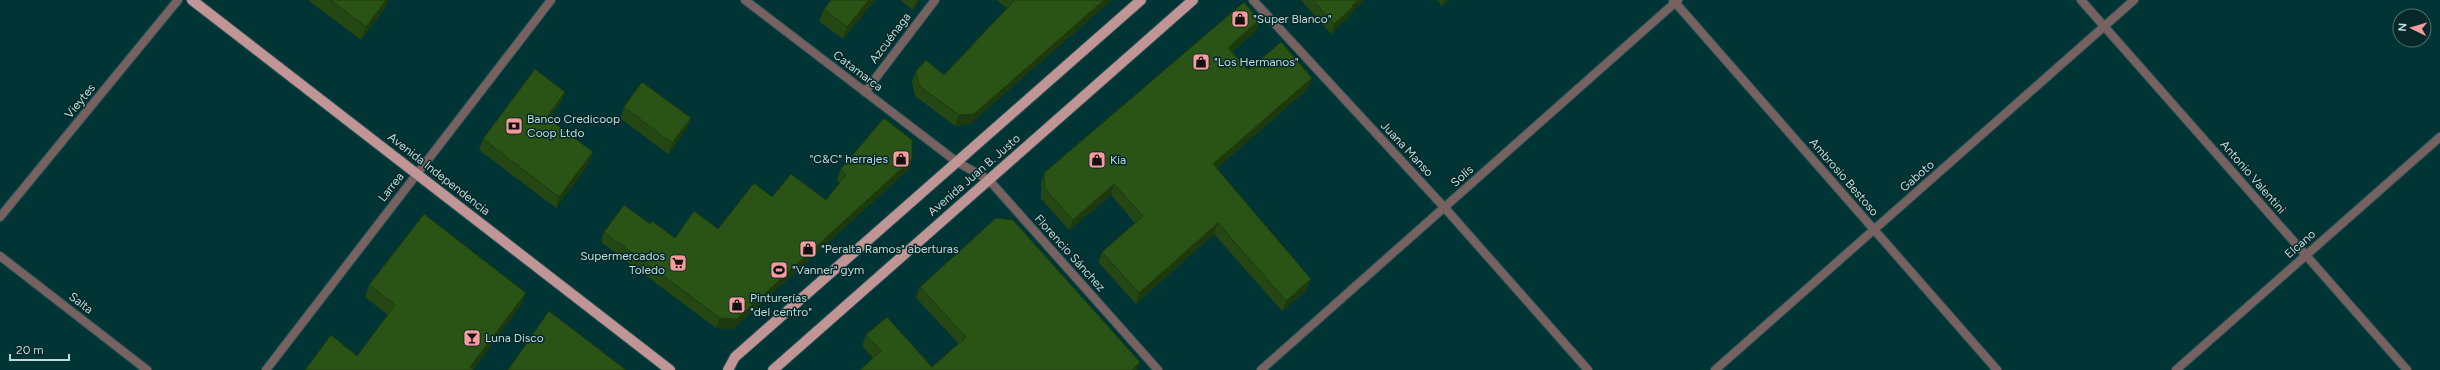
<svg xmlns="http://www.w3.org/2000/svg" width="2440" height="370" font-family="Figtree,sans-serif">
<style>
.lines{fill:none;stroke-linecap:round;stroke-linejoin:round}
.minor-casing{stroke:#225253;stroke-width:10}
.primary-casing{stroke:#225253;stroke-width:12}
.minor{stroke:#776161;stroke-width:8}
.primary{stroke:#c19495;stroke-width:10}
.wall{fill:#244713}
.shaded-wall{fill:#1d3a0f}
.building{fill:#2a5316;stroke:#1d3a0f}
.labels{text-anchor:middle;stroke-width:3;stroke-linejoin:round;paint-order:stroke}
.poi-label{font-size:12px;fill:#bddbdb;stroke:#062829;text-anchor:start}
.street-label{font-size:12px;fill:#bddbdb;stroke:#062829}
</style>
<rect width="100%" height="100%" fill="#003435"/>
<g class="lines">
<g class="minor-casing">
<g id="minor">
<path d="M745,0L957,162L989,180L1158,370"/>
<path d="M1253,0L1444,207L1588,370"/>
<path d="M1673,0L1997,370"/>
<path d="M2081,0L2407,370"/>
<path d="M865,92L935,0"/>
<path d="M0,217L178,0"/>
<path d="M0,256L147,370"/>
<path d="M266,370L551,0"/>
<path d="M1261,370L1678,0"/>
<path d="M1715,370L2134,0"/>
<path d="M2176,370L2440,137"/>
</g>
</g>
<g class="primary-casing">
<g id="primary">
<path d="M192,0L670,370"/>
<path d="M728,370L735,357L1141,0"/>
<path d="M773,370L1193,0"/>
</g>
</g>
<use href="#minor" class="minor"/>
<use href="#primary" class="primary"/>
</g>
<g class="wall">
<path d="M308,0H388L386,7L361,40Z"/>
<path d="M875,0L843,39L819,21L824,9Z"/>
<path d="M900,0H920L913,10Z"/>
<path d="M996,0H1112L970,124L955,126L915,96L912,81L916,71L944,75L1007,8Z"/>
<path d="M1301,0H1365L1351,13L1349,17L1331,34Z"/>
<path d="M1437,0H1449L1442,6Z"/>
<path d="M1259,20L1256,31L1232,52L1248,70L1308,89L1217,168L1307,290L1282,311L1214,234L1136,304L1098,262L1102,252L1135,223L1111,195L1069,230L1041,199V184L1044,173Z"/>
<path d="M565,92L561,102L549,119L589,163L556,208L479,150L483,139Z"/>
<path d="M624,107L687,128L668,154L620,118Z"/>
<path d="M912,159L909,169L733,329L716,328L601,242L604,232L650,224L675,238L718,229L772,197L826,200L840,183L837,180L840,170Z"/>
<path d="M369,285L526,293L521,305L473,369L357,356L388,315L365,297Z"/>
<path d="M920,287L1140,362L1137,370H860L873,358L862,346L866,335L932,367L959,344L916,298Z"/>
</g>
<g class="shaded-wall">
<path d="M386,0H388L386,7L361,40L366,27Z"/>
<path d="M869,0H875L843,39L847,27Z"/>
<path d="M917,0H920L913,10Z"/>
<path d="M1104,0H1112L970,124L955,126L959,115Z"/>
<path d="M1358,0H1365L1351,13L1349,17L1331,34L1334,24Z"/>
<path d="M1444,0H1449L1442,6Z"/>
<path d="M1259,20L1256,31L1224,58L1228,48Z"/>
<path d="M1312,78L1308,89L1210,174L1213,164Z"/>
<path d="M565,92L561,102L543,127L547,117Z"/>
<path d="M691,118L687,128L668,154L672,143Z"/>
<path d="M593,152L589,163L556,208L559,197Z"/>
<path d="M912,159L909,169L733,329L716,328L720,318Z"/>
<path d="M1114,184L1111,195L1069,230L1073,220Z"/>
<path d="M1218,223L1214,234L1136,304L1139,293Z"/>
<path d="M1311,279L1307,290L1282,311L1286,301Z"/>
<path d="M526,293L521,305L473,370L470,367Z"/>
<path d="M1140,362L1137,370H1132Z"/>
</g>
<g class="building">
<path d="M330,0H386L366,27Z"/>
<path d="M831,0H869L847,27L824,9Z"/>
<path d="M1013,0H1104L974,114L959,115L919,86L916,71L926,60L944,75L1014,1Z"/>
<path d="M1313,0H1358L1352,6L1353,7L1334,24Z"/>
<path d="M1244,2L1259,20L1228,48L1248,70L1281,42L1312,78L1213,164L1311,279L1286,301L1218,223L1139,293L1102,252L1143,216L1114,184L1073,220L1045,189L1044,173Z"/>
<path d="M535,69L565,92L547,117L593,152L559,197L483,139Z"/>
<path d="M642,82L691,118L672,143L624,107Z"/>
<path d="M884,118L912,140V159L737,319L720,318L604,232L624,205L650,224L652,221L675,238L694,211L718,229L754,183L772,197L791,174L826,200L846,175L840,170Z"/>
<path d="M424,214L526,293L470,367L474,370H305L331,335L357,356L395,305L369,285Z"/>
<path d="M996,218L1013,220L1140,362L1132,370H860L881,351L866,335L887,317L932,367L966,337L920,287Z"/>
<path d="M549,311L626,370H508Z"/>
</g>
<defs>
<g id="shop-square" transform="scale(0.9)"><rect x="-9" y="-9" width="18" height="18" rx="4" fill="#f59b9e" stroke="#062829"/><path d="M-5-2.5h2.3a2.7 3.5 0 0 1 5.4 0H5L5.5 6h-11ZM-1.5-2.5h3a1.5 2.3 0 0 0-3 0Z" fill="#111"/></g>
<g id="bank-square" transform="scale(0.9)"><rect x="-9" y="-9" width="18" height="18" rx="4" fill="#f59b9e" stroke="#062829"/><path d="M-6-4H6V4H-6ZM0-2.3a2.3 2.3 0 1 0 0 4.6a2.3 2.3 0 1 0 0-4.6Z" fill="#111"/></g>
<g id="supermarket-square" transform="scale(0.9)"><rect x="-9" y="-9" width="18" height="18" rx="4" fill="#f59b9e" stroke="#062829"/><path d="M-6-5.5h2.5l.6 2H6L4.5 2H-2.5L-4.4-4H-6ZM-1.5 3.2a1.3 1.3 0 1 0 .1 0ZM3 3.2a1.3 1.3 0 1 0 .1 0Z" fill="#111"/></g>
<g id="stadium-square" transform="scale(0.9)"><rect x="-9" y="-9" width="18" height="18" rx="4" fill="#f59b9e" stroke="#062829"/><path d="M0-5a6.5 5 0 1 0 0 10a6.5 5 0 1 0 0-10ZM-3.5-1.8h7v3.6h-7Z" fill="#111"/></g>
<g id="bar-square" transform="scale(0.9)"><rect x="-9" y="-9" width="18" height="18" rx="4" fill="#f59b9e" stroke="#062829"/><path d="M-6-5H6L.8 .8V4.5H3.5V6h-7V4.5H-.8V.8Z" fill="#111"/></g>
</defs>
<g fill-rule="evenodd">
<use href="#shop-square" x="1240" y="19"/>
<use href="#shop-square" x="1201" y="62"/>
<use href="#bank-square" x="514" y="126"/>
<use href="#shop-square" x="901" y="159"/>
<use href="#shop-square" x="1097" y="160"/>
<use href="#shop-square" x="808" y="249"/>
<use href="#supermarket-square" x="678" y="263"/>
<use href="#stadium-square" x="779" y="270"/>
<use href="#shop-square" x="737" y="305"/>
<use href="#bar-square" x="472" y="338"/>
</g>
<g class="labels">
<g class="poi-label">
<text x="1253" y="23">"Super Blanco"</text>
<text x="1214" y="66">"Los Hermanos"</text>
<text x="527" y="123">Banco Credicoop<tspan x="527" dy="14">Coop Ltdo</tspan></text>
<text x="888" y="163" text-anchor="end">"C&amp;C" herrajes</text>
<text x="1110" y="164">Kia</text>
<text x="821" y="253">"Peralta Ramos" aberturas</text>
<text x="665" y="260" text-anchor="end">Supermercados<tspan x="665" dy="14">Toledo</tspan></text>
<text x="792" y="274">"Vanner" gym</text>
<text x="750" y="302">Pinturerías<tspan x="750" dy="14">"del centro"</tspan></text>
<text x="485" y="342">Luna Disco</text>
</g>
<g class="street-label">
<text transform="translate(890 38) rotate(-53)" y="4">Azcuénaga</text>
<text transform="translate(858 71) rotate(37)" y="4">Catamarca</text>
<text transform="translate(80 101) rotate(-51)" y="4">Vieytes</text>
<text transform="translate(1407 149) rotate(47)" y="4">Juana Manso</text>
<text transform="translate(439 174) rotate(38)" y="4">Avenida Independencia</text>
<text transform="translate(974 175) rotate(-41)" y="4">Avenida Juan B. Justo</text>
<text transform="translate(1462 176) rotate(-42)" y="4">Solís</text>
<text transform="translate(1917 176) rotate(-41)" y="4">Gaboto</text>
<text transform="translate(1844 177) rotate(49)" y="4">Ambrosio Bestoso</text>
<text transform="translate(2253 177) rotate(49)" y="4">Antonio Valentini</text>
<text transform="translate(391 187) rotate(-52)" y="4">Larrea</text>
<text transform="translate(2300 244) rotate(-41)" y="4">Elcano</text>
<text transform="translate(1070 253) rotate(48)" y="4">Florencio Sánchez</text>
<text transform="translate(81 303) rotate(38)" y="4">Salta</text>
</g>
</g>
<g transform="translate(2412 28) rotate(275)"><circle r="19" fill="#062829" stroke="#4f7070"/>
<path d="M0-3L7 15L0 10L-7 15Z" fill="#f59b9e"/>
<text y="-6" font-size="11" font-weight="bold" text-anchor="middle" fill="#bddbdb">N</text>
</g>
<path d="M10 354v6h59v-6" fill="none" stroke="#bddbdb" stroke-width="2"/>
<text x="16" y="354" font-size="12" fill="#bddbdb" stroke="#062829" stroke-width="3" paint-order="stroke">20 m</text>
</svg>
